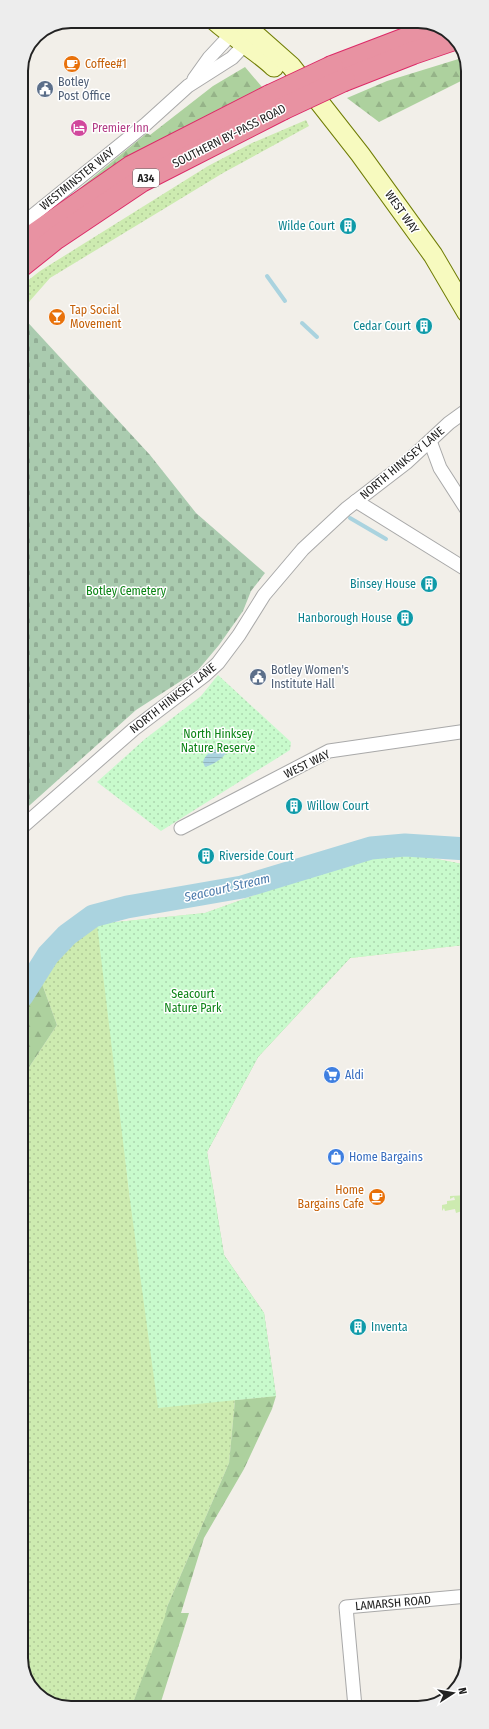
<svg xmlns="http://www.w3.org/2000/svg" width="489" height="1729" font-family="'Fira Sans Condensed',sans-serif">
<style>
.grass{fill:url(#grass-dots)}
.forest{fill:url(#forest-firs)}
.cemetery{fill:url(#cemetery-stones)}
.park{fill:url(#park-dots)}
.garden{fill:#cdebb0}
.water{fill:url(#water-rules)}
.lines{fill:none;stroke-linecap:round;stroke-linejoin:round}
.stream{stroke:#aad3df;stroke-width:4}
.river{stroke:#aad3df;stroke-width:23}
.street-casing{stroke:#a9a9a9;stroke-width:15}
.secondary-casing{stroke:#707d05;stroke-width:21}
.highway-casing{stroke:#dc2a67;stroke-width:24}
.street{stroke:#fff;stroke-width:13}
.secondary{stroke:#f7fabf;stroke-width:19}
.highway{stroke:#e892a2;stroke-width:22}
.highway-bridge-casing{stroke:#dc2a67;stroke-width:24;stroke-linecap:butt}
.highway-bridge{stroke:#e892a2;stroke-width:22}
.labels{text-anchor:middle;stroke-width:3;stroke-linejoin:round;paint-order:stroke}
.shield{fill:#fff;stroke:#646464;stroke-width:1}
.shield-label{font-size:11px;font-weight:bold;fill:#222}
.food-label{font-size:12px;fill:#c56008;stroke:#fff;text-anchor:start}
.service-label{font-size:12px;fill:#4e5e75;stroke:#fff;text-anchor:start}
.hotel-label{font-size:12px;fill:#b23c85;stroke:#fff;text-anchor:start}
.street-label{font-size:12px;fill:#222;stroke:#fff}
.culture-label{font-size:12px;fill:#0d838f;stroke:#fff;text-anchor:end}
.park-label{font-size:12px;fill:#0c8416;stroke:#fff}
.shop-label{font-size:12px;fill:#366cbe;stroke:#fff;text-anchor:start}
.water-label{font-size:13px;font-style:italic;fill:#4a7aab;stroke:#fff}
.rim{fill:none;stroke:#222;stroke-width:2}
</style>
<defs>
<pattern id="grass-dots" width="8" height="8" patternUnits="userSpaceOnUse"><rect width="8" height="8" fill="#cdebb0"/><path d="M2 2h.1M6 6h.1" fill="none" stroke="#b0c997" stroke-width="1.8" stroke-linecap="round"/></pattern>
<pattern id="forest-firs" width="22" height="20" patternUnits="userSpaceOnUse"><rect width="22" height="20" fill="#add19e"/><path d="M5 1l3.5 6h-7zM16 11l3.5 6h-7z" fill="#95b388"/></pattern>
<pattern id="cemetery-stones" width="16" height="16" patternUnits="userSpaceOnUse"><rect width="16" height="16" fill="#aacbaf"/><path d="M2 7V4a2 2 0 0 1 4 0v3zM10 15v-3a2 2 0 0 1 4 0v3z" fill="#92ae96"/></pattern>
<pattern id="park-dots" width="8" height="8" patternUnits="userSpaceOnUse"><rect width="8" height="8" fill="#c8facc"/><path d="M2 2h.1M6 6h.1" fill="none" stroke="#acd6af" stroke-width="1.8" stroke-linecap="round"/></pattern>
<pattern id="water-rules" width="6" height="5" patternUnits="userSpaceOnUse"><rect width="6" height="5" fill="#aad3df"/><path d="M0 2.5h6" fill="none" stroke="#92b5bf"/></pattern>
</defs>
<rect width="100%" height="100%" fill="#f2efe9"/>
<g class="grass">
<path d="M306,120L309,126L223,173L50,278L21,311V286L40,271L208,166L252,143Z"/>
<path d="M394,851L408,855L437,859L467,865L468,914L461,916L464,945L350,958L139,1140L125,1155L130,1199L276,1396L235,1400L229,1463L167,1607L166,1617L131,1708H68L38,1695L22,1668V1078L57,1025L41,981L51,961L69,942L97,924L205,913L351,861Z"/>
</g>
<g class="forest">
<path d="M465,57L467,61V78L379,122L347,98L387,81Z"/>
<path d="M245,67L262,87L149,151L51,212L147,133L150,135L213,86Z"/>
<path d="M350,958L258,1057L207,1152L224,1255L264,1313L276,1396L272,1409L244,1469L204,1538L181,1613H189L159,1708H131L165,1617L167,1607L229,1463L235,1400L276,1396L139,1140Z"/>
<path d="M36,976L41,981L57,1025L22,1078V996Z"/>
</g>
<path class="cemetery" d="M21,315L150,455L196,513L265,573L251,591L243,611L219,645L198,670L136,710L21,813Z"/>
<g class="park">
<path d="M218,675L291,742L290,750L161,831L97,782L145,739L201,696Z"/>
<path d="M394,851L408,855L437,859L467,865L468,914L461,916L464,945L350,958L258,1057L207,1152L224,1255L264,1313L276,1396L158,1408L130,1200L97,924L205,913L351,861Z"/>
</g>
<path class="garden" d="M468,1195V1209L456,1213L455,1209L445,1211L444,1208L442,1211V1205L447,1204V1201L455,1200L454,1197L450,1199V1196Z"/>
<path class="water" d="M223,747L226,753C221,760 214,764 205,767L203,762C205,753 215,749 223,747Z"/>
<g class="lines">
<g class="stream">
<path d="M267,276L285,301"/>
<path d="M302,323L317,337"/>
<path d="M350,518L386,539"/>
</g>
<path class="river" d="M22,996L48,955L67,935L93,916L127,907L242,887L371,848L405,845L467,849"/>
<g class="street-casing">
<g id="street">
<path d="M194,79L209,58L237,28"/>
<path d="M21,225L146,124L188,86L232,58L251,38"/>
<path d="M430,441L440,468L467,510"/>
<path d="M356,501L467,570"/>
<path d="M21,828L134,729L205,675L218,663L239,635L264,595L303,549L346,509L407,462L449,423L467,410"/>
<path d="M181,828L329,751L467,731"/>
<path d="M355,1707L346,1607L468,1596"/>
</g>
</g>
<g class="secondary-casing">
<g id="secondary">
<path d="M215,21C234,38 256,50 274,67"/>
<path d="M240,21L291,66L360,154L433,255L467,313"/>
</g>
</g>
<g class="highway-casing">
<g id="highway">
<path d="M332,67L437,27"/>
<path d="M344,80L413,53L454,39"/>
<path d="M21,244L131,167L270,96"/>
<path d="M21,266L56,238L141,181L282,109"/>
</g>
</g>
<use href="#street" class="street"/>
<use href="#secondary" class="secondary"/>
<use href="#highway" class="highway"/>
<g class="highway-bridge-casing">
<g id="highway-bridge">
<path d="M270,96L332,67"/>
<path d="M282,109L344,80"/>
</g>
</g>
<use href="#highway-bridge" class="highway-bridge"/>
</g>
<defs>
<g id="cafe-disc" transform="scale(0.9)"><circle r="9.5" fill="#e8710a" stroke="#fff"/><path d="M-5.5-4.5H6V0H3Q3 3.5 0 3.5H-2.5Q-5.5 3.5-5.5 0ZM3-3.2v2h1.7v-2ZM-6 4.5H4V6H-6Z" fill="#fff"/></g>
<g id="civic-disc" transform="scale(0.9)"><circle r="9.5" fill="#5c6f8a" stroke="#fff"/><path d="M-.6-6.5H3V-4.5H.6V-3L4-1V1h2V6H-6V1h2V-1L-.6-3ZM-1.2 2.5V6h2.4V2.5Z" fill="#fff"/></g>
<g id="hotel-disc" transform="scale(0.9)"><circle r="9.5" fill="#d1479c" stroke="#fff"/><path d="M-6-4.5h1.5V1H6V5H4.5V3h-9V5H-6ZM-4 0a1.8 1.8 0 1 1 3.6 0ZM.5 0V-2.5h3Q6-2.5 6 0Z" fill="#fff"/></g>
<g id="building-disc" transform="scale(0.9)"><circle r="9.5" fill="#0f9aa8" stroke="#fff"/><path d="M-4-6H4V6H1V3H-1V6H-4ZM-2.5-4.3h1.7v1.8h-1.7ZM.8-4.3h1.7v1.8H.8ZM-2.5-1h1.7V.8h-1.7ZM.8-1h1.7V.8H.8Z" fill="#fff"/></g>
<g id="bar-disc" transform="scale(0.9)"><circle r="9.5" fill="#e8710a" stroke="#fff"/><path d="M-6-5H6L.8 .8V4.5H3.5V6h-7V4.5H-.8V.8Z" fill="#fff"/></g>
<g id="supermarket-disc" transform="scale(0.9)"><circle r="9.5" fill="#3f7fe0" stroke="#fff"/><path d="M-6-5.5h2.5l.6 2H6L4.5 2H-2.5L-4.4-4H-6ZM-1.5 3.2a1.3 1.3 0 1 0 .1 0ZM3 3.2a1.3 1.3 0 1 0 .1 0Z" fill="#fff"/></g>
<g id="shop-disc" transform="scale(0.9)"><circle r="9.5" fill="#3f7fe0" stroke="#fff"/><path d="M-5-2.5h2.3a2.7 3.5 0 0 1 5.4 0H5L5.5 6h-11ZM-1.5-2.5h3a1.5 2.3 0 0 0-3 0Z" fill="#fff"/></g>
</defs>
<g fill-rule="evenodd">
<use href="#cafe-disc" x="72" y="64"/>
<use href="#civic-disc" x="45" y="89"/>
<use href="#hotel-disc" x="79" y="128"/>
<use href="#building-disc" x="348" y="226"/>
<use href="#bar-disc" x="57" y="317"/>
<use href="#building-disc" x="424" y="326"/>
<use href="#building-disc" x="429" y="584"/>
<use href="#building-disc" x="405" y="618"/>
<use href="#civic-disc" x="258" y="677"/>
<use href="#building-disc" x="294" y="806"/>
<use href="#building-disc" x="206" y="856"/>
<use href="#supermarket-disc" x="332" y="1075"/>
<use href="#shop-disc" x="336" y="1157"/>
<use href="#cafe-disc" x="377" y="1197"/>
<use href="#building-disc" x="358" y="1327"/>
</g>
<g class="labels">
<rect class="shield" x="133" y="169" width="26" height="18" rx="3"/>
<g class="shield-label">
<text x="146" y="182">A34</text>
</g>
<g class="food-label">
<text x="85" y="68">Coffee#1</text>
<text x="70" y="314">Tap Social<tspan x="70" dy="14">Movement</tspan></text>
<text x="364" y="1194" text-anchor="end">Home<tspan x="364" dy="14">Bargains Cafe</tspan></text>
</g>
<g class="service-label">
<text x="58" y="86">Botley<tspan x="58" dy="14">Post Office</tspan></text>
<text x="271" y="674">Botley Women's<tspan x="271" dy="14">Institute Hall</tspan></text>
</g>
<g class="hotel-label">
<text x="92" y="132">Premier Inn</text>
</g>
<g class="street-label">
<text transform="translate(229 136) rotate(-27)" y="4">SOUTHERN BY-PASS ROAD</text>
<text transform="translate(77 179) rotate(-39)" y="4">WESTMINSTER WAY</text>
<text transform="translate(402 212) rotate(55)" y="4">WEST WAY</text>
<text transform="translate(402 463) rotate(-40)" y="4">NORTH HINKSEY LANE</text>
<text transform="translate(173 698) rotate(-38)" y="4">NORTH HINKSEY LANE</text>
<text transform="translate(307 764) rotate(-26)" y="4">WEST WAY</text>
<text transform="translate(393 1603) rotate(-5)" y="4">LAMARSH ROAD</text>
</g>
<g class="culture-label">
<text x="335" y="230">Wilde Court</text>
<text x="411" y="330">Cedar Court</text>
<text x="416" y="588">Binsey House</text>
<text x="392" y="622">Hanborough House</text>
<text x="307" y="810" text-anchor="start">Willow Court</text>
<text x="219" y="860" text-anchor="start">Riverside Court</text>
<text x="371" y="1331" text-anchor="start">Inventa</text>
</g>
<g class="park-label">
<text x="126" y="595">Botley Cemetery</text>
<text x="218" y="738">North Hinksey<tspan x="218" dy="14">Nature Reserve</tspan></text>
<text x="193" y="998">Seacourt<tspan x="193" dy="14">Nature Park</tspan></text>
</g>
<g class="shop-label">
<text x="345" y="1079">Aldi</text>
<text x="349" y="1161">Home Bargains</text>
</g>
<g class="water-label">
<text transform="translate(227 887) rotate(-13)" y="5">Seacourt Stream</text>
</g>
</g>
<path d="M0 0H489V1729H0ZM71 28H418A43 43 0 0 1 461 71V1658A43 43 0 0 1 418 1701H71A43 43 0 0 1 28 1658V71A43 43 0 0 1 71 28Z" fill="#ededed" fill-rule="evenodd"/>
<path class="rim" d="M71 28H418A43 43 0 0 1 461 71V1658A43 43 0 0 1 418 1701H71A43 43 0 0 1 28 1658V71A43 43 0 0 1 71 28Z"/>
<g transform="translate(453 1693) rotate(78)" stroke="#ffffff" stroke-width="3" paint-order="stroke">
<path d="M0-3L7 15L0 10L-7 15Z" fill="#222222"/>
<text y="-6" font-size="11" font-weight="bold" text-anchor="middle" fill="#222222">N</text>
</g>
</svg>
